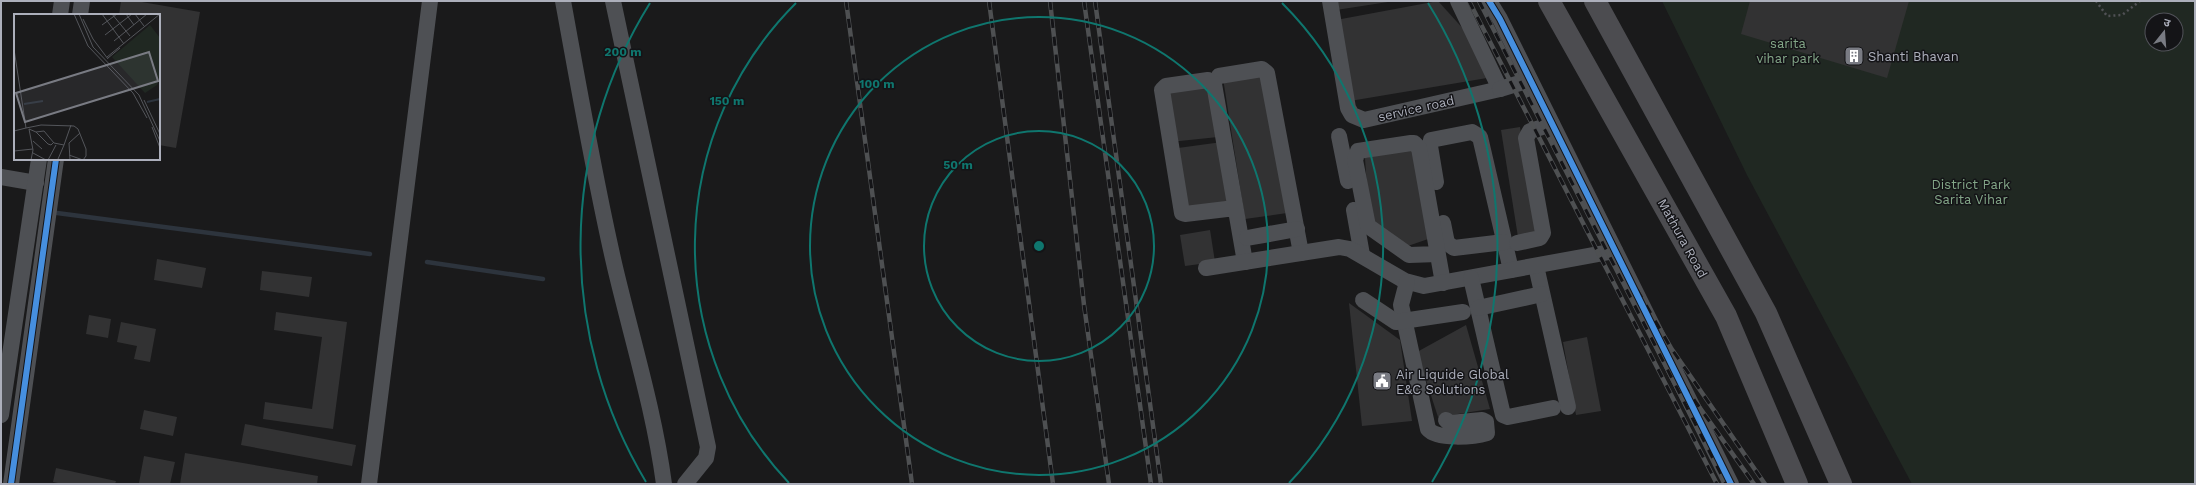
<svg xmlns="http://www.w3.org/2000/svg" width="2196" height="485" font-family="'Work Sans','Noto Sans Devanagari',sans-serif">
<style>
.green{fill:#202822;fill-rule:evenodd}
.lines{fill:none;stroke-linecap:round;stroke-linejoin:round}
.stream{stroke:#2d343d;stroke-width:4.5}
.building{fill:#323233}
.path{stroke:#505155;stroke-width:2.5;stroke-dasharray:2 3;stroke-linecap:butt}
.minor{stroke:#4e5054;stroke-width:16}
.highway{stroke:#4c4c50;stroke-width:22}
.rail-casing{stroke:#4e5052;stroke-width:4.5}
.rail{stroke:#141417;stroke-width:3;stroke-dasharray:9;stroke-linecap:butt}
.cycleway-casing{stroke:#141417;stroke-width:8}
.cycleway{stroke:#468fdf;stroke-width:6}
.ring{fill:none;stroke:#0f766e;stroke-width:2}
.labels{text-anchor:middle;stroke-width:3;stroke-linejoin:round;paint-order:stroke}
.park-label{font-size:13px;fill:#83a688;stroke:#141417}
.poi-label{font-size:13px;fill:#acafbb;stroke:#141417;text-anchor:start}
.street-label{font-size:13px;fill:#acafbb;stroke:#141417}
.inset-river{fill:none;stroke:#2d343d;stroke-width:2}
.inset-road{fill:none;stroke:#54565b;stroke-width:1}
.view{fill:#797b83;fill-opacity:0.15;stroke:#797b83;stroke-width:2}
.inset-edge{fill:none;stroke:#acafbb;stroke-width:2}
.centre{fill:#0f766e;stroke:#141417;stroke-width:2}
.ring-label{font-size:12px;text-anchor:middle;font-weight:bold;fill:#0f766e;stroke:#141417;stroke-width:3;stroke-linejoin:round;paint-order:stroke}
</style>
<rect width="100%" height="100%" fill="#1a1a1b"/>
<path class="green" d="M1662,1H2195V484H1912L1747,175ZM2152,20H2176V44H2152Z"/>
<g class="lines">
<g class="stream">
<path d="M57,213L370,254"/>
<path d="M427,262L543,279"/>
</g>
</g>
<g class="building">
<path d="M121,1H136L200,12L176,148L159,145V15H119Z"/>
<path d="M1334,1H1388V2L1336,10Z"/>
<path d="M1438,1L1476,43L1493,77L1350,101L1336,20Z"/>
<path d="M1750,1H1909L1887,78L1741,34Z"/>
<path d="M1266,74L1287,213L1245,219L1223,78Z"/>
<path d="M1212,87L1218,137L1170,142L1165,92Z"/>
<path d="M1520,127L1537,234L1518,237L1501,130Z"/>
<path d="M1222,142L1230,206L1186,211L1178,148Z"/>
<path d="M1416,148L1431,238L1405,247L1369,218L1365,158Z"/>
<path d="M1210,230L1215,262L1185,266L1180,235Z"/>
<path d="M157,259L206,268L202,288L154,280Z"/>
<path d="M262,271L312,277L309,297L260,290Z"/>
<path d="M1349,303L1400,340L1412,421L1362,426Z"/>
<path d="M276,312L347,322L333,429L263,419L265,402L312,409L322,337L274,330Z"/>
<path d="M89,315L111,319L108,338L86,334Z"/>
<path d="M121,322L156,329L150,362L134,359L137,346L117,342Z"/>
<path d="M1466,325L1490,409L1438,417L1417,352Z"/>
<path d="M1587,337L1601,411L1576,415L1563,342Z"/>
<path d="M144,410L177,417L173,436L140,429Z"/>
<path d="M245,424L356,445L352,466L241,445Z"/>
<path d="M185,453L318,476L317,484H180Z"/>
<path d="M144,456L175,462L170,484L139,483Z"/>
<path d="M56,468L116,481L115,484H63L53,482Z"/>
</g>
<g class="lines">
<path class="path" d="M2096,1L2107,16L2122,15L2140,1"/>
<g class="minor">
<path d="M563,1C579,88 594,176 614,263C631,336 654,409 664,484"/>
<path d="M613,1L708,447L706,458L685,484"/>
<path d="M1330,1L1348,108L1352,115L1364,120L1500,89L1458,1"/>
<path d="M1489,1L1500,19L1731,484"/>
<path d="M60,15L62,1"/>
<path d="M80,15L82,1"/>
<path d="M1219,76L1262,69L1267,73L1301,253"/>
<path d="M1500,89L1530,80"/>
<path d="M1339,136L1348,181"/>
<path d="M1,177L36,183"/>
<path d="M1436,182L1430,146L1431,140L1472,132L1480,137L1511,270"/>
<path d="M1235,208L1185,214L1182,213L1162,90L1166,86L1208,80L1214,84L1245,262"/>
<path d="M1354,210L1362,255"/>
<path d="M1443,223L1447,243L1454,248L1504,242"/>
<path d="M1247,238L1297,229"/>
<path d="M1517,243L1540,238L1543,233L1526,138L1530,131L1552,124"/>
<path d="M1438,254L1409,255L1368,226L1355,160L1358,151L1411,143H1414L1419,148L1443,283"/>
<path d="M1536,266L1568,407"/>
<path d="M1206,268L1339,247L1350,249L1405,281L1424,286L1615,251"/>
<path d="M1471,278L1503,415L1508,417L1553,408"/>
<path d="M1407,282L1401,305L1428,429C1437,440 1474,437 1487,433L1486,422L1482,420L1450,423L1446,420"/>
<path d="M1363,300L1396,322L1463,312"/>
<path d="M1478,308L1542,294"/>
<path d="M1,415L39,159"/>
<path d="M11,484L56,159"/>
<path d="M369,484L430,1"/>
</g>
<g class="highway">
<path d="M1549,1L1726,316L1797,484"/>
<path d="M1595,1L1766,313L1841,484"/>
</g>
<g class="rail-casing">
<g id="rail">
<path d="M846,1L912,484"/>
<path d="M989,1L1053,484"/>
<path d="M1050,1L1084,305L1109,484"/>
<path d="M1084,1L1151,484"/>
<path d="M1095,1L1161,484"/>
<path d="M1469,1L1717,484"/>
<path d="M1479,1L1726,484"/>
<path d="M1490,1L1635,286L1671,348L1765,484"/>
<path d="M1673,370L1754,484"/>
</g>
</g>
<use href="#rail" class="rail"/>
<g class="cycleway-casing">
<g id="cycleway">
<path d="M1489,1L1500,19L1731,484"/>
<path d="M11,484L56,159"/>
</g>
</g>
<use href="#cycleway" class="cycleway"/>
</g>
<g class="ring">
<circle cx="1039" cy="246" r="115"/>
<circle cx="1039" cy="246" r="229"/>
<path d="M789 483A344 344 0 0 1 796 3M1282 3A344 344 0 0 1 1289 483"/>
<path d="M646 482A459 459 0 0 1 650 3M1428 3A459 459 0 0 1 1432 482"/>
</g>
<defs>
<g id="building-square" transform="scale(1)"><rect x="-9" y="-9" width="18" height="18" rx="4" fill="#797b83" stroke="#141417"/><path d="M-4-6H4V6H1V3H-1V6H-4ZM-2.5-4.3h1.7v1.8h-1.7ZM.8-4.3h1.7v1.8H.8ZM-2.5-1h1.7V.8h-1.7ZM.8-1h1.7V.8H.8Z" fill="#fff"/></g>
<g id="civic-square" transform="scale(1)"><rect x="-9" y="-9" width="18" height="18" rx="4" fill="#797b83" stroke="#141417"/><path d="M-.6-6.5H3V-4.5H.6V-3L4-1V1h2V6H-6V1h2V-1L-.6-3ZM-1.2 2.5V6h2.4V2.5Z" fill="#fff"/></g>
</defs>
<g fill-rule="evenodd">
<use href="#building-square" x="1854" y="56"/>
<use href="#civic-square" x="1382" y="381"/>
</g>
<g class="labels">
<g class="park-label">
<text x="1788" y="48">sarita<tspan x="1788" dy="15">vihar park</tspan></text>
<text x="1971" y="189">District Park<tspan x="1971" dy="15">Sarita Vihar</tspan></text>
</g>
<g class="poi-label">
<text x="1868" y="61">Shanti Bhavan</text>
<text x="1396" y="379">Air Liquide Global<tspan x="1396" dy="15">E&amp;C Solutions</tspan></text>
</g>
<g class="street-label">
<text transform="translate(1416 108) rotate(-13)" y="5">service road</text>
<text transform="translate(1683 238) rotate(61)" y="5">Mathura Road</text>
</g>
</g>
<g transform="translate(14 14)">
<rect width="146" height="146" fill="#1a1a1b"/>
<path d="M136,11L146,24V64L143,71L131,79L98,43Z" fill="#202822"/>
<path class="inset-river" d="M133,88L146,85M10,90L29,87"/>
<path class="inset-road" d="M60,0L74,32L119,79L133,104M65,0L79,33L125,81L146,127M88,0L110,30M98,0L116,22M112,0L120,11M121,0L130,12M69,5L79,25L94,45M88,11L103,0M91,21L118,0M100,27L133,0M0,35L12,114L0,117M93,43L146,0M94,44L106,34M130,86L146,120M138,113L146,134M12,114L27,111L60,112L64,115L72,135V142L69,146M15,115L22,118L30,117L40,129L50,131L57,111M15,115L19,136L17,146M22,118L34,130L37,131L40,128M19,127L28,135M0,137L19,135M19,139L32,146M55,141L69,146M44,145L50,131M34,146L42,131M56,146L55,129L66,119"/>
<path class="view" d="M135,38L144,67L11,108L2,79Z"/>
<rect width="146" height="146" class="inset-edge"/>
</g>
<circle cx="1039" cy="246" r="6" class="centre"/>
<g class="ring-label">
<text x="623" y="56">200 m</text>
<text x="877" y="88">100 m</text>
<text x="727" y="105">150 m</text>
<text x="958" y="169">50 m</text>
</g>
<rect width="2196" height="485" fill="none" stroke="#acafbb" stroke-width="4"/>
<g transform="translate(2164 32) rotate(17)"><circle r="19" fill="#141417" stroke="#515259"/>
<path d="M0-3L7 15L0 10L-7 15Z" fill="#797b83"/>
<text y="-6" font-size="11" font-weight="bold" text-anchor="middle" fill="#acafbb">उ</text>
</g>
</svg>
